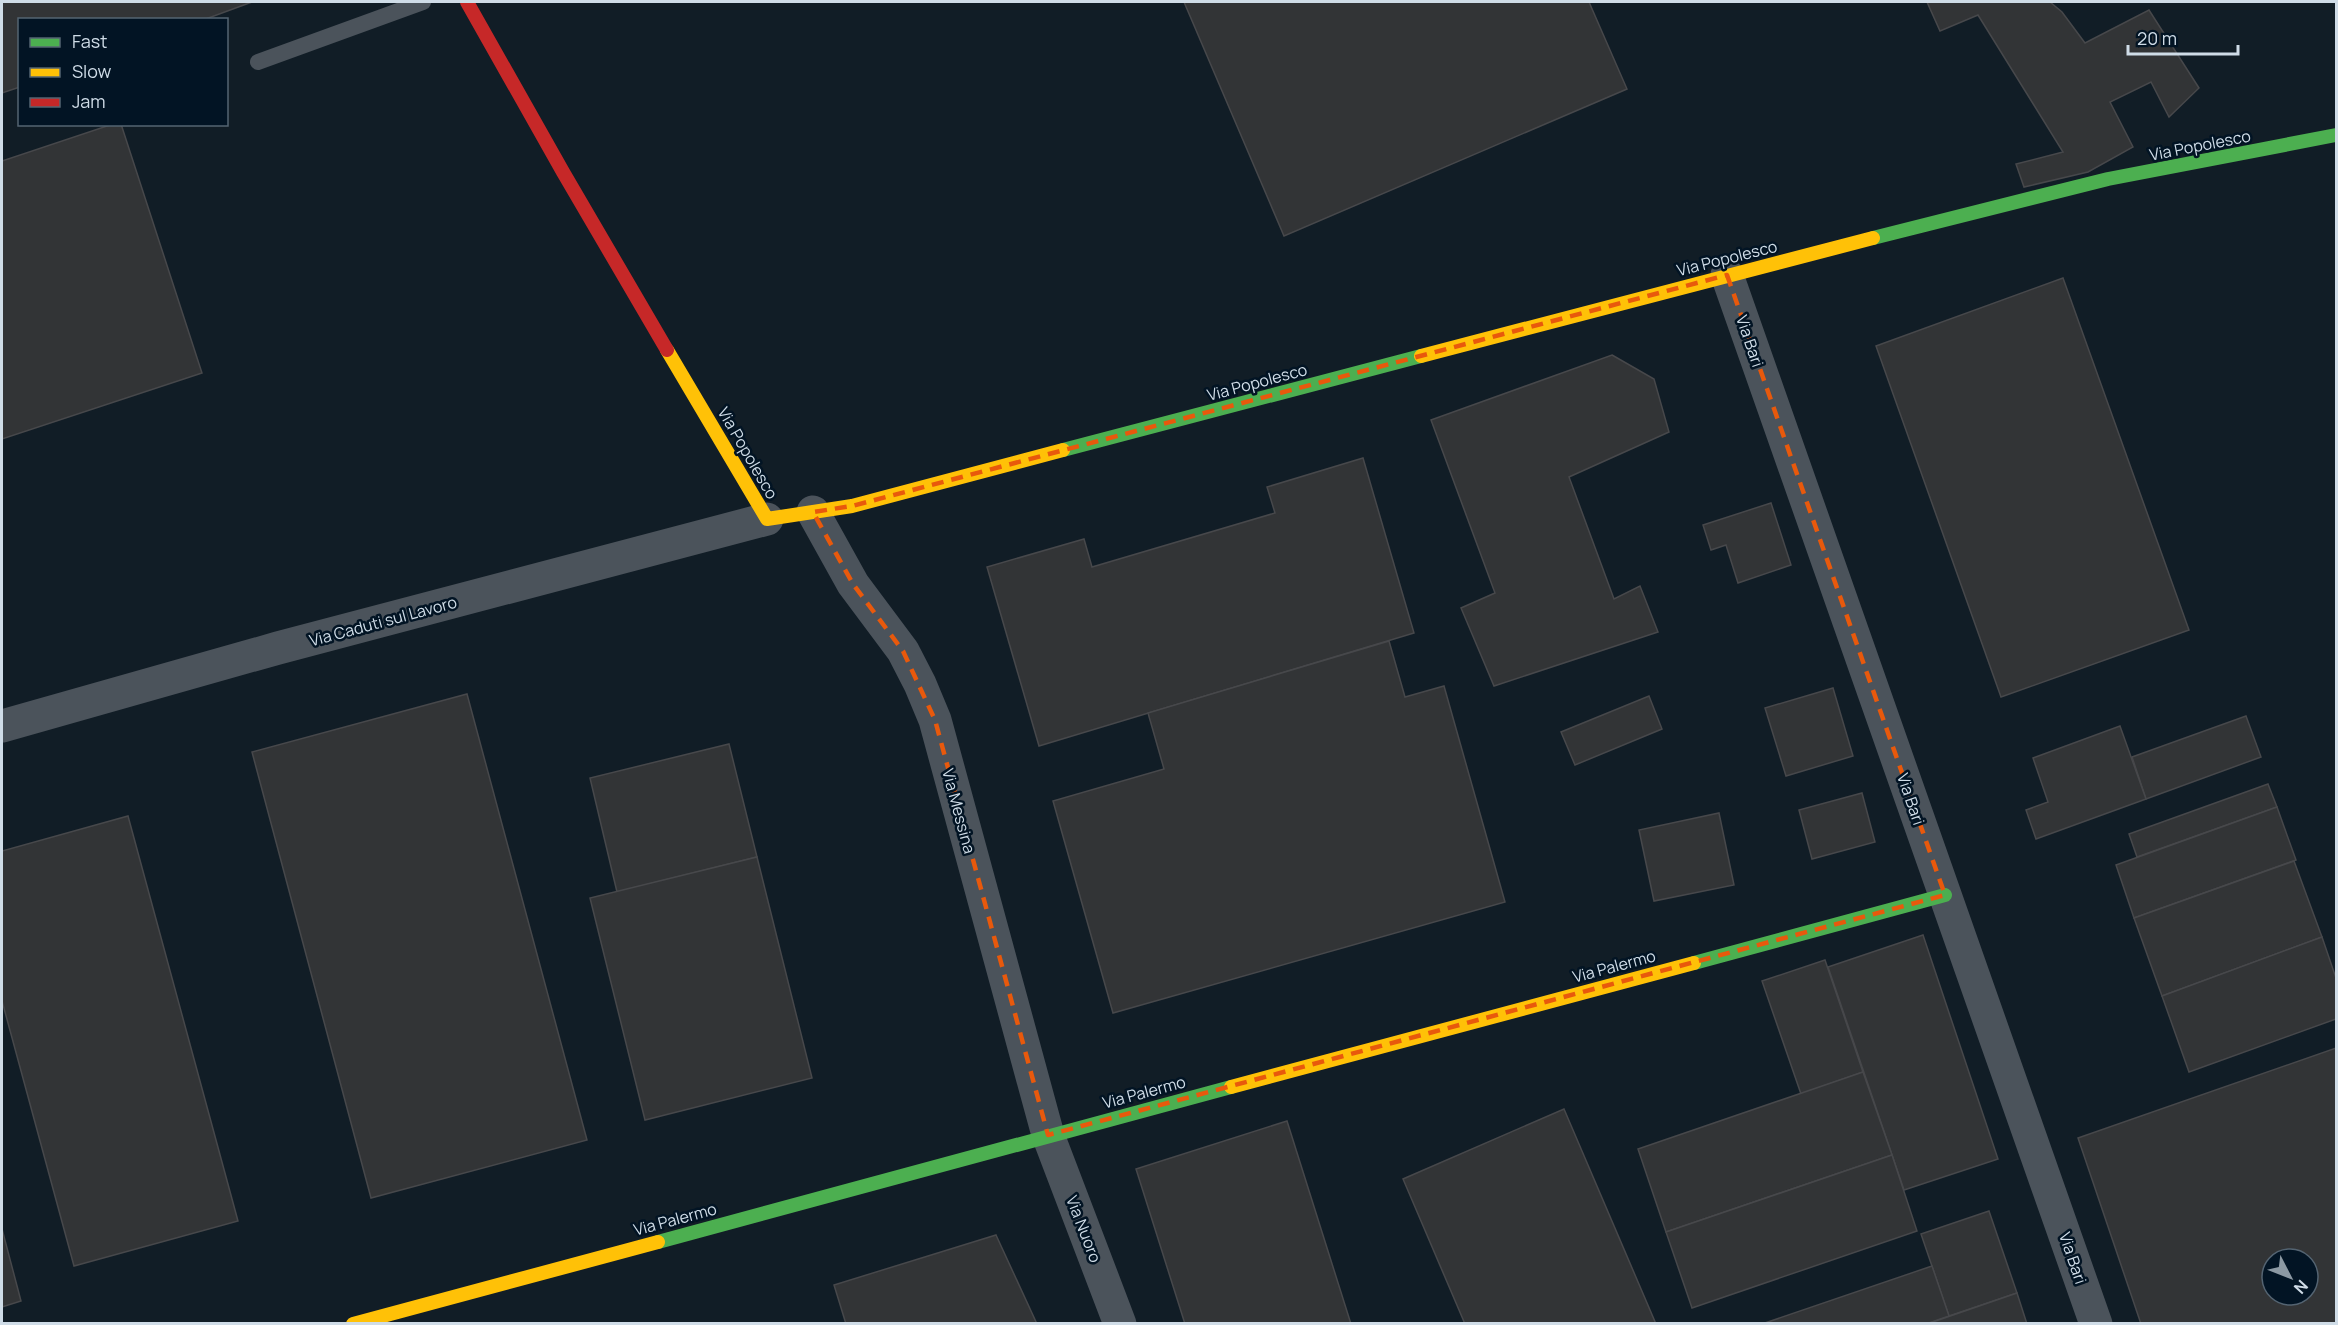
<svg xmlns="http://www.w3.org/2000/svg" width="2338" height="1325" font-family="Manrope,sans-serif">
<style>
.building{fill:#323436;stroke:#47484b;stroke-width:1.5;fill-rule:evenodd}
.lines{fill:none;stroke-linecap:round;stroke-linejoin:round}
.lane{stroke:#4b535b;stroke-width:16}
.street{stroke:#4b535b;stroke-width:33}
.fast{stroke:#4caf50;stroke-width:14}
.slow{stroke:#ffc107;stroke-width:14}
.jam{stroke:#c62828;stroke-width:14}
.marked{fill:none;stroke:#e8590c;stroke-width:4.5;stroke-dasharray:12 8;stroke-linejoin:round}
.labels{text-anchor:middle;stroke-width:5;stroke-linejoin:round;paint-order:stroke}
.street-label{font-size:16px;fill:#cfdce7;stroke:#021424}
</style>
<rect width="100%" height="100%" fill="#111d26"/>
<g class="building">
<path d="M2,2H252L203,20H20V87L2,93Z"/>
<path d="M1184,2H1589L1627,89L1284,236Z"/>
<path d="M1927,2H2050L2062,12L2085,43L2149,10L2199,88L2169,117L2151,82L2110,102L2133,147L2088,172L2024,187L2016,164L2063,152L1978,15L1940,31Z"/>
<path d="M113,124H121L202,373L2,439V161Z"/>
<path d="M2063,278L2189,630L2001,697L1876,346Z"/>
<path d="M1612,355L1654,379L1669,432L1569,477L1614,599L1640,586L1658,632L1494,686L1461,608L1495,593L1431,420Z"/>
<path d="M1363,458L1414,633L1039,746L987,567L1084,539L1092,567L1275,513L1267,487Z"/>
<path d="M1771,503L1791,565L1738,583L1726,545L1711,550L1703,525Z"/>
<path d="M1389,641L1405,697L1444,686L1505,902L1113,1013L1053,801L1164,769L1148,713Z"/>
<path d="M1833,688L1853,756L1786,776L1765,708Z"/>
<path d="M467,694L587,1140L371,1198L252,752Z"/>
<path d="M1649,696L1662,729L1575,765L1561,732Z"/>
<path d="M2246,716L2261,757L2146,799L2132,757Z"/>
<path d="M2120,726L2146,799L2036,839L2026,810L2048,802L2033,758Z"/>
<path d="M729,744L757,857L617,892L590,778Z"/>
<path d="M2268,784L2277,807L2137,857L2129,834Z"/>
<path d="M1862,793L1875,842L1812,859L1799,810Z"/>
<path d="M2277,807L2296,860L2134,918L2116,865Z"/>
<path d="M1719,813L1734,885L1654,901L1639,830Z"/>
<path d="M128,816L238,1221L74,1266L2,1001V851Z"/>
<path d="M757,857L812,1078L645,1120L590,898Z"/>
<path d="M2294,861L2322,937L2162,996L2134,918Z"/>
<path d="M1923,935L1998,1159L1904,1190L1828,967Z"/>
<path d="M2322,937L2336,978V1019L2189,1072L2162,996Z"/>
<path d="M1825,960L1863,1072L1801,1094L1762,981Z"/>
<path d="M2336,1048V1324H2141L2078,1138ZM2272,1259H2308V1295H2272Z"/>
<path d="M1863,1072L1892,1155L1666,1232L1638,1149Z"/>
<path d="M1564,1109L1656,1324H1465L1403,1179Z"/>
<path d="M1287,1121L1351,1324H1185L1136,1169Z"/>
<path d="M1892,1155L1917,1231L1692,1308L1666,1232Z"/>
<path d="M1989,1211L2017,1293L1949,1316L1921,1234Z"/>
<path d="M2,1229L21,1301L2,1307Z"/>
<path d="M996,1235L1037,1324H846L834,1285Z"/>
<path d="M1932,1266L1949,1316L1926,1324H1762Z"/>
<path d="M2017,1293L2027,1324H1927Z"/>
</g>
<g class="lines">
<path class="lane" d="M258,62L423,2"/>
<g class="street">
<path d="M1727,275L2096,1324"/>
<path d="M813,512L853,584L903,651L920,684L935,720L1048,1135L1120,1324"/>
<path d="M2,726L278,648L767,519"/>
</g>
<g class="fast">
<path d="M1873,238L2108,179L2336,135"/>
<path d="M1063,450L1421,356"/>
<path d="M1694,963L1945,895"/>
<path d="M658,1242L1231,1087"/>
</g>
<g class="slow">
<path d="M667,350L767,519L852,506L1063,450"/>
<path d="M1421,356L1873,238"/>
<path d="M1231,1087L1694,963"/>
<path d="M353,1324L658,1242"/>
</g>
<path class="jam" d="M467,2L563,172L667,350"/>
</g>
<path class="marked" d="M1727,275L1945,895L1048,1135L935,720L903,651L853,584L813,512L852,506Z"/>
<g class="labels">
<g class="street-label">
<text transform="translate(2200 145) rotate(-11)" y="6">Via Popolesco</text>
<text transform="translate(1727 258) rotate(-14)" y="6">Via Popolesco</text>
<text transform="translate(1750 341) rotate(71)" y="6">Via Bari</text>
<text transform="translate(1257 382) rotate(-15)" y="6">Via Popolesco</text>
<text transform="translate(748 453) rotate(60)" y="6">Via Popolesco</text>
<text transform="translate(383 621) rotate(-15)" y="6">Via Caduti sul Lavoro</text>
<text transform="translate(1911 799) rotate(71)" y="6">Via Bari</text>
<text transform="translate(959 811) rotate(75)" y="6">Via Messina</text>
<text transform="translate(1614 966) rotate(-15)" y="6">Via Palermo</text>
<text transform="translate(1144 1092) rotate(-15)" y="6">Via Palermo</text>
<text transform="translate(675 1219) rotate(-15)" y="6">Via Palermo</text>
<text transform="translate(1084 1229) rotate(69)" y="6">Via Nuoro</text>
<text transform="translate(2073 1258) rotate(71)" y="6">Via Bari</text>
</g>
</g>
<rect width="2338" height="1325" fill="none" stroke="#cfdce7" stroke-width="6"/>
<rect x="18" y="18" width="210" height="108" fill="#021424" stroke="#546472" stroke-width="1.5"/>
<rect x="30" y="38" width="30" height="9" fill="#4caf50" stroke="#546472" stroke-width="1.5"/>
<text x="72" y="48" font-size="18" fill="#cfdce7">Fast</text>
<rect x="30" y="68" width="30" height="9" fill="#ffc107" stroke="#546472" stroke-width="1.5"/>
<text x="72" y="78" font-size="18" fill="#cfdce7">Slow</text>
<rect x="30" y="98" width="30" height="9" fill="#c62828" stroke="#546472" stroke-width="1.5"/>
<text x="72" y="108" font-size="18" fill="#cfdce7">Jam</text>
<g transform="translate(2290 1277) rotate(132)"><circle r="28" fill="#021424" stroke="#546472" stroke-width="1.5"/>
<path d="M0-4.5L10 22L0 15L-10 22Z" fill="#8c99a3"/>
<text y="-9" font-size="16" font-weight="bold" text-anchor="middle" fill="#cfdce7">N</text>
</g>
<path d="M2128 45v9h110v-9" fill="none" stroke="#cfdce7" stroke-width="3"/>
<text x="2137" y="45" font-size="18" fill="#cfdce7" stroke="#021424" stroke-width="4.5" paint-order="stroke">20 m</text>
</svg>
